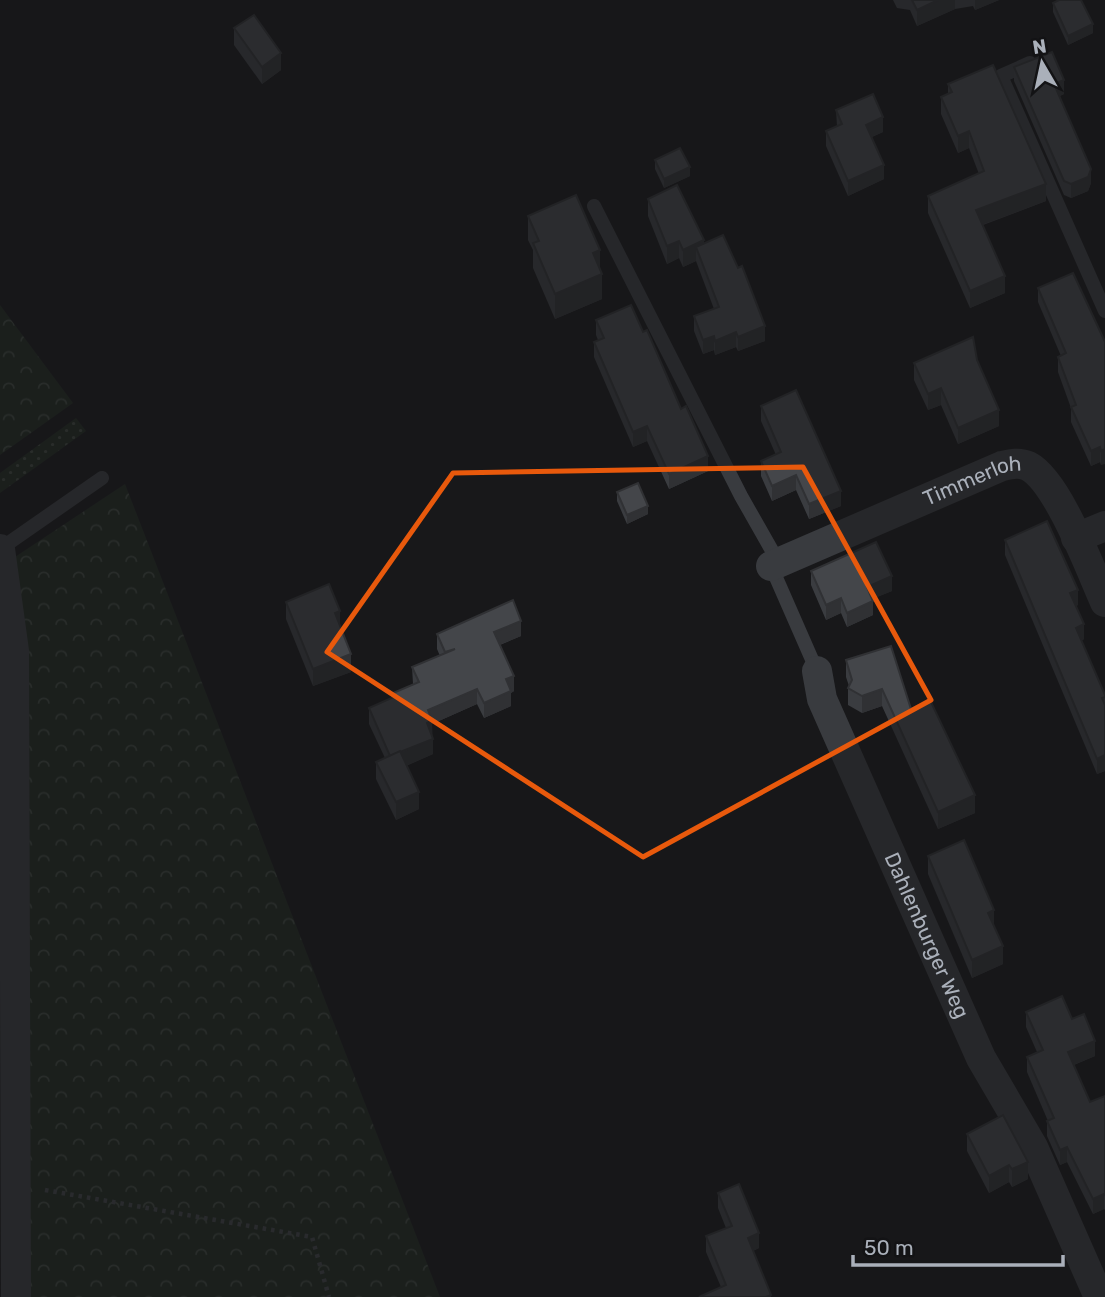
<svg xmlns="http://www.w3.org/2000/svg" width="1105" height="1297" font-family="Rubik,sans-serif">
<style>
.grass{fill:url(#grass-dots)}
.forest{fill:url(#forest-crowns)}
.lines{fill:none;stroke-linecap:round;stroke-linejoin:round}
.path{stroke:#3f4246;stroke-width:4.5;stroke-dasharray:3.5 5;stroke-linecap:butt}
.service{stroke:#393b3f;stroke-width:14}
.minor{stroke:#393b3f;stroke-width:30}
.wall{fill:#3a3c40}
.shaded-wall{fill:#303134}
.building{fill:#44464a;stroke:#303134;stroke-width:2}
.marked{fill:none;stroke:#e8590c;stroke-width:5;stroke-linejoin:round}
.labels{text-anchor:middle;stroke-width:7;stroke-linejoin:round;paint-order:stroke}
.street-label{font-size:21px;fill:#aab0ba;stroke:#131315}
</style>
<defs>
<pattern id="grass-dots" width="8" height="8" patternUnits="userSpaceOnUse" patternTransform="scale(1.75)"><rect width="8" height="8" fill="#202921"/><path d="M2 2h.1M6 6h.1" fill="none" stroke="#3e463f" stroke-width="1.8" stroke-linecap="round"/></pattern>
<pattern id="forest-crowns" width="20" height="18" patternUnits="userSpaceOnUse" patternTransform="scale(1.75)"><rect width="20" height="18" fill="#202921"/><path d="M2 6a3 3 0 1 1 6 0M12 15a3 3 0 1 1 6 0" fill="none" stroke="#3e463f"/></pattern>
</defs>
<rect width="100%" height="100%" fill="#18181a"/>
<path class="grass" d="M76,418L86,431L0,493V473Z"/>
<g class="forest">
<path d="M0,305L73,403L0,455Z"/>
<path d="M125,484L440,1297H27L15,557Z"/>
</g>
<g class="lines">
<path class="path" d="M45,1190L312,1237L329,1297"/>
<g class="service">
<path d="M1030,63L1001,76L1105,311"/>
<path d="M594,206L741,496L779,563"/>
<path d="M0,549L102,478"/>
<path d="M771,566L817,671"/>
</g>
<g class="minor">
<path d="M1076,538L1105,526"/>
<path d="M0,549L14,651L16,1297"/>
<path id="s1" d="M771,566L1002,466C1011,464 1019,462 1028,466C1058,481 1091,571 1105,602"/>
<path id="s2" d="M817,671L822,699L981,1058L1033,1147L1099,1297"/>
</g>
</g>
<g class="wall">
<path d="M893,0H999L975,10L973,6L955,9L917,26L910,10L897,8Z"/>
<path d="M1053,3L1093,33L1068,45L1053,12Z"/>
<path d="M234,28L281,70L262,84L234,45Z"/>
<path d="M1014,67L1064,94L1060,96L1091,183L1088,191L1071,198L1064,195L1014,81Z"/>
<path d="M948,84L1046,201L983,225L1005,293L970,308L928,213V196L979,174L969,148L958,153L941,114V97L948,94Z"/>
<path d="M836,110L883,132L872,137L884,179L848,196L826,146V131L837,126Z"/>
<path d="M655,160L690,176L664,188L655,169Z"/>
<path d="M648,199L704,244L765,341L738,351L736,347L715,355L714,350L703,354L694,331V316L714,309L696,261L683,267L679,258L667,264L648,216Z"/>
<path d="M528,216L600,271L602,299L555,319L533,268V250L528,240Z"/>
<path d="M1038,288L1105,342L1101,465L1100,462L1091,466L1071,422V408L1058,372V357L1061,356L1038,302Z"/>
<path d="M596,320L643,332L708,471L669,489L647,441L633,447L594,357V342L598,340L596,335Z"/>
<path d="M914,363L999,426L958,444L941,405L928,410L914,380Z"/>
<path d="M761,406L841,506L809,519L796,490L772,501L761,476V461L776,455L761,421Z"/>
<path d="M617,492L648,514L627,524L617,501Z"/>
<path d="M1005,540L1078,605L1076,606L1084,639L1081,641L1105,695V771L1097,774L1005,555Z"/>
<path d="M811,571L892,591L872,599L873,615L847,627L841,613L826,620L811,585Z"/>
<path d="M286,602L340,628L351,672L313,686L286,619Z"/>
<path d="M437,634L521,636L500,645L514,691L511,693V706L484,718L477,704L432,724L433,754L406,766L419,809L396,820L376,779V762L385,758L369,724V708L393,697V693L413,684L412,667L440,656L437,649Z"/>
<path d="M846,660L911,709L975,813L938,829L882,706L862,713L848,705V688L849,686L846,677Z"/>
<path d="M928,856L994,926L1003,964L972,978L928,874Z"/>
<path d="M1026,1012L1072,1019L1095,1056L1074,1065L1090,1102L1105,1096V1210L1104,1209L1093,1214L1067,1162L1060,1165L1047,1136V1121H1048L1027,1072V1057L1037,1052L1026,1027Z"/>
<path d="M967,1134L1028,1179L1012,1187L1009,1182L989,1193L967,1151Z"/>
<path d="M718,1193L759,1248L753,1251L771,1297L721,1287L706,1252V1236L726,1228L718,1208Z"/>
</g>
<g class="shaded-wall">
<path d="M938,0H955V9L917,26V10Z"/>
<path d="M975,0H999L975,10Z"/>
<path d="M1093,24V33L1068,45V36Z"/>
<path d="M281,53V70L262,84V67Z"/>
<path d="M1064,80V94L1054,98V84Z"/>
<path d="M883,117V132L866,139V125Z"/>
<path d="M969,131V148L958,153V136Z"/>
<path d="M884,165V179L848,196V181Z"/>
<path d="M690,167V176L664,188V179Z"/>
<path d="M1091,169V183L1088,191L1071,198V184Z"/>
<path d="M1046,184V201L976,227V210Z"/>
<path d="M704,240V258L696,247V261L683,267V250Z"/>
<path d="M679,241V258L667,264V246Z"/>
<path d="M600,250V275L593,253Z"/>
<path d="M602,274V299L555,319V294Z"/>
<path d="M1005,276V293L970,308V291Z"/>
<path d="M765,326V341L738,351V337Z"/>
<path d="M736,332V347L715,355V341Z"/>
<path d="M714,336V350L703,354V340Z"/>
<path d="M941,388V405L928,410V394Z"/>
<path d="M999,410V426L958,444V428Z"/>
<path d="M647,426V441L633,447V432Z"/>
<path d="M1100,447V462L1091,466V451Z"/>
<path d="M1105,449V464L1101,465V451Z"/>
<path d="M708,456V471L669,489V474Z"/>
<path d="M796,475V490L772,501V486Z"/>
<path d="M841,491V506L809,519V504Z"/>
<path d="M648,506V514L627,524V515Z"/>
<path d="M892,576V591L867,601V587Z"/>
<path d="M1078,590V605L1070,608V593Z"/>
<path d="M841,598V613L826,620V605Z"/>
<path d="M873,601V615L847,627V613Z"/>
<path d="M340,611V629L335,613Z"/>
<path d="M521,621V636L494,647V632Z"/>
<path d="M1084,624V639L1076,643V628Z"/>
<path d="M351,654V672L313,686V669Z"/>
<path d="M514,676V691L511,693V706L484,718V703L506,679Z"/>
<path d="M477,689V704L432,724V736L427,739L428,710Z"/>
<path d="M882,689V706L862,713V696Z"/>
<path d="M433,739V754L391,772V757Z"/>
<path d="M1105,755V771L1097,774V759Z"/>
<path d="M419,792V809L396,820V802Z"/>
<path d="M975,795V813L938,829V812Z"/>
<path d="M994,910V927L988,913Z"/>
<path d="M1003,946V964L972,978V960Z"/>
<path d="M1095,1041V1056L1068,1067V1052Z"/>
<path d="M1067,1147V1162L1060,1165V1150Z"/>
<path d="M1028,1162V1179L1012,1187V1169Z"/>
<path d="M1009,1165V1182L989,1193V1176Z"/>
<path d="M1104,1194V1209L1093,1214V1199Z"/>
<path d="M759,1233V1248L748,1253V1238Z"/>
</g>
<g class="building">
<path d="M912,0H938L917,10Z"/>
<path d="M1059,0H1081L1093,24L1068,36L1053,3Z"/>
<path d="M254,15L281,53L262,67L234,28Z"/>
<path d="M1052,52L1064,80L1054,84L1091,169L1088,177L1071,184L1064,181L1014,67Z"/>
<path d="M993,65L1046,184L976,210L1005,276L970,291L928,196L984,171L969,131L958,136L941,97L952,92L948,84Z"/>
<path d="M873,94L883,117L866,125L884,165L848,181L826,131L842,124L836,110Z"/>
<path d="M680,148L690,167L664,179L655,160Z"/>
<path d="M677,185L704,240L683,250L679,241L667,246L648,199Z"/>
<path d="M576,195L600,250L593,253L602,274L555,294L533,243L539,241L528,216Z"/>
<path d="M723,235L738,268L742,266L765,326L738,337L736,332L715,341L714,336L703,340L694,316L719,307L696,247Z"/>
<path d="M1073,273L1105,342V449L1101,451L1100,447L1091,451L1071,407L1076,405L1058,357L1066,353L1038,288Z"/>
<path d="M631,305L643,332L647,330L681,409L686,406L708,456L669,474L647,426L633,432L594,342L604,338L596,320Z"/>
<path d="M973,337L977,360L999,410L958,428L941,388L928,394L914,363Z"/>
<path d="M796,390L841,491L809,504L796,475L772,486L761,461L781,452L761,406Z"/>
<path d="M638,483L648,506L627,515L617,492Z"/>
<path d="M1047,521L1078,590L1070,593L1084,624L1076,628L1105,695V697L1102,698L1105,705V755L1097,759L1005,540Z"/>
<path d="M876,542L892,576L867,587L873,601L847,613L841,598L826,605L811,571Z"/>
<path d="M329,584L340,611L335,613L351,654L313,669L286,602Z"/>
<path d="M513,600L521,621L494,632L514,676L506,679L511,691L484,703L477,689L428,710L432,720L427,723L433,739L390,756L369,708L394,697L393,693L419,682L412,667L455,649L445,652L437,634Z"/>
<path d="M891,646L911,709L930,700L975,795L938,812L882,689L862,696L848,688L852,680L846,660Z"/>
<path d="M400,751L419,792L396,802L376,762Z"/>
<path d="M964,840L994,910L988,913L1003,946L972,960L928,856Z"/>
<path d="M1062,996L1072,1019L1084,1014L1095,1041L1068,1052L1090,1102L1105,1096V1195L1104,1194L1093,1199L1067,1147L1060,1150L1047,1121L1054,1118L1027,1057L1043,1050L1026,1012Z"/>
<path d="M1003,1115L1028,1162L1012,1169L1009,1165L989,1176L967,1134Z"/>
<path d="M739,1184L759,1233L748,1238L771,1295L766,1297H699L726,1285L706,1236L732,1226L718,1193Z"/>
</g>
<path d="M0 0H1105V1297H0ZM803,467L931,700L643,857L327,652L453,473Z" fill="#18181a" fill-opacity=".55" fill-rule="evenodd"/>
<path class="marked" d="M803,467L931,700L643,857L327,652L453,473Z"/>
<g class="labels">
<g class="street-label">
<text dy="7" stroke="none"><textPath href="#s1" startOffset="219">Timmerloh</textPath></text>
<text dy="7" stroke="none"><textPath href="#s2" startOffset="287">Dahlenburger Weg</textPath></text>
</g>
</g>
<g transform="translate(1042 63) rotate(351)" stroke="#131315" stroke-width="5" paint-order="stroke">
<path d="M0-5L12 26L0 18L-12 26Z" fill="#aab0ba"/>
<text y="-10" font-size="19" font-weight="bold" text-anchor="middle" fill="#aab0ba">N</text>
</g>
<path d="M853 1255v10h210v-10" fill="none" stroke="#aab0ba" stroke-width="3.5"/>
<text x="864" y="1255" font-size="21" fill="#aab0ba" stroke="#131315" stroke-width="5" paint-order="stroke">50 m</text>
</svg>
